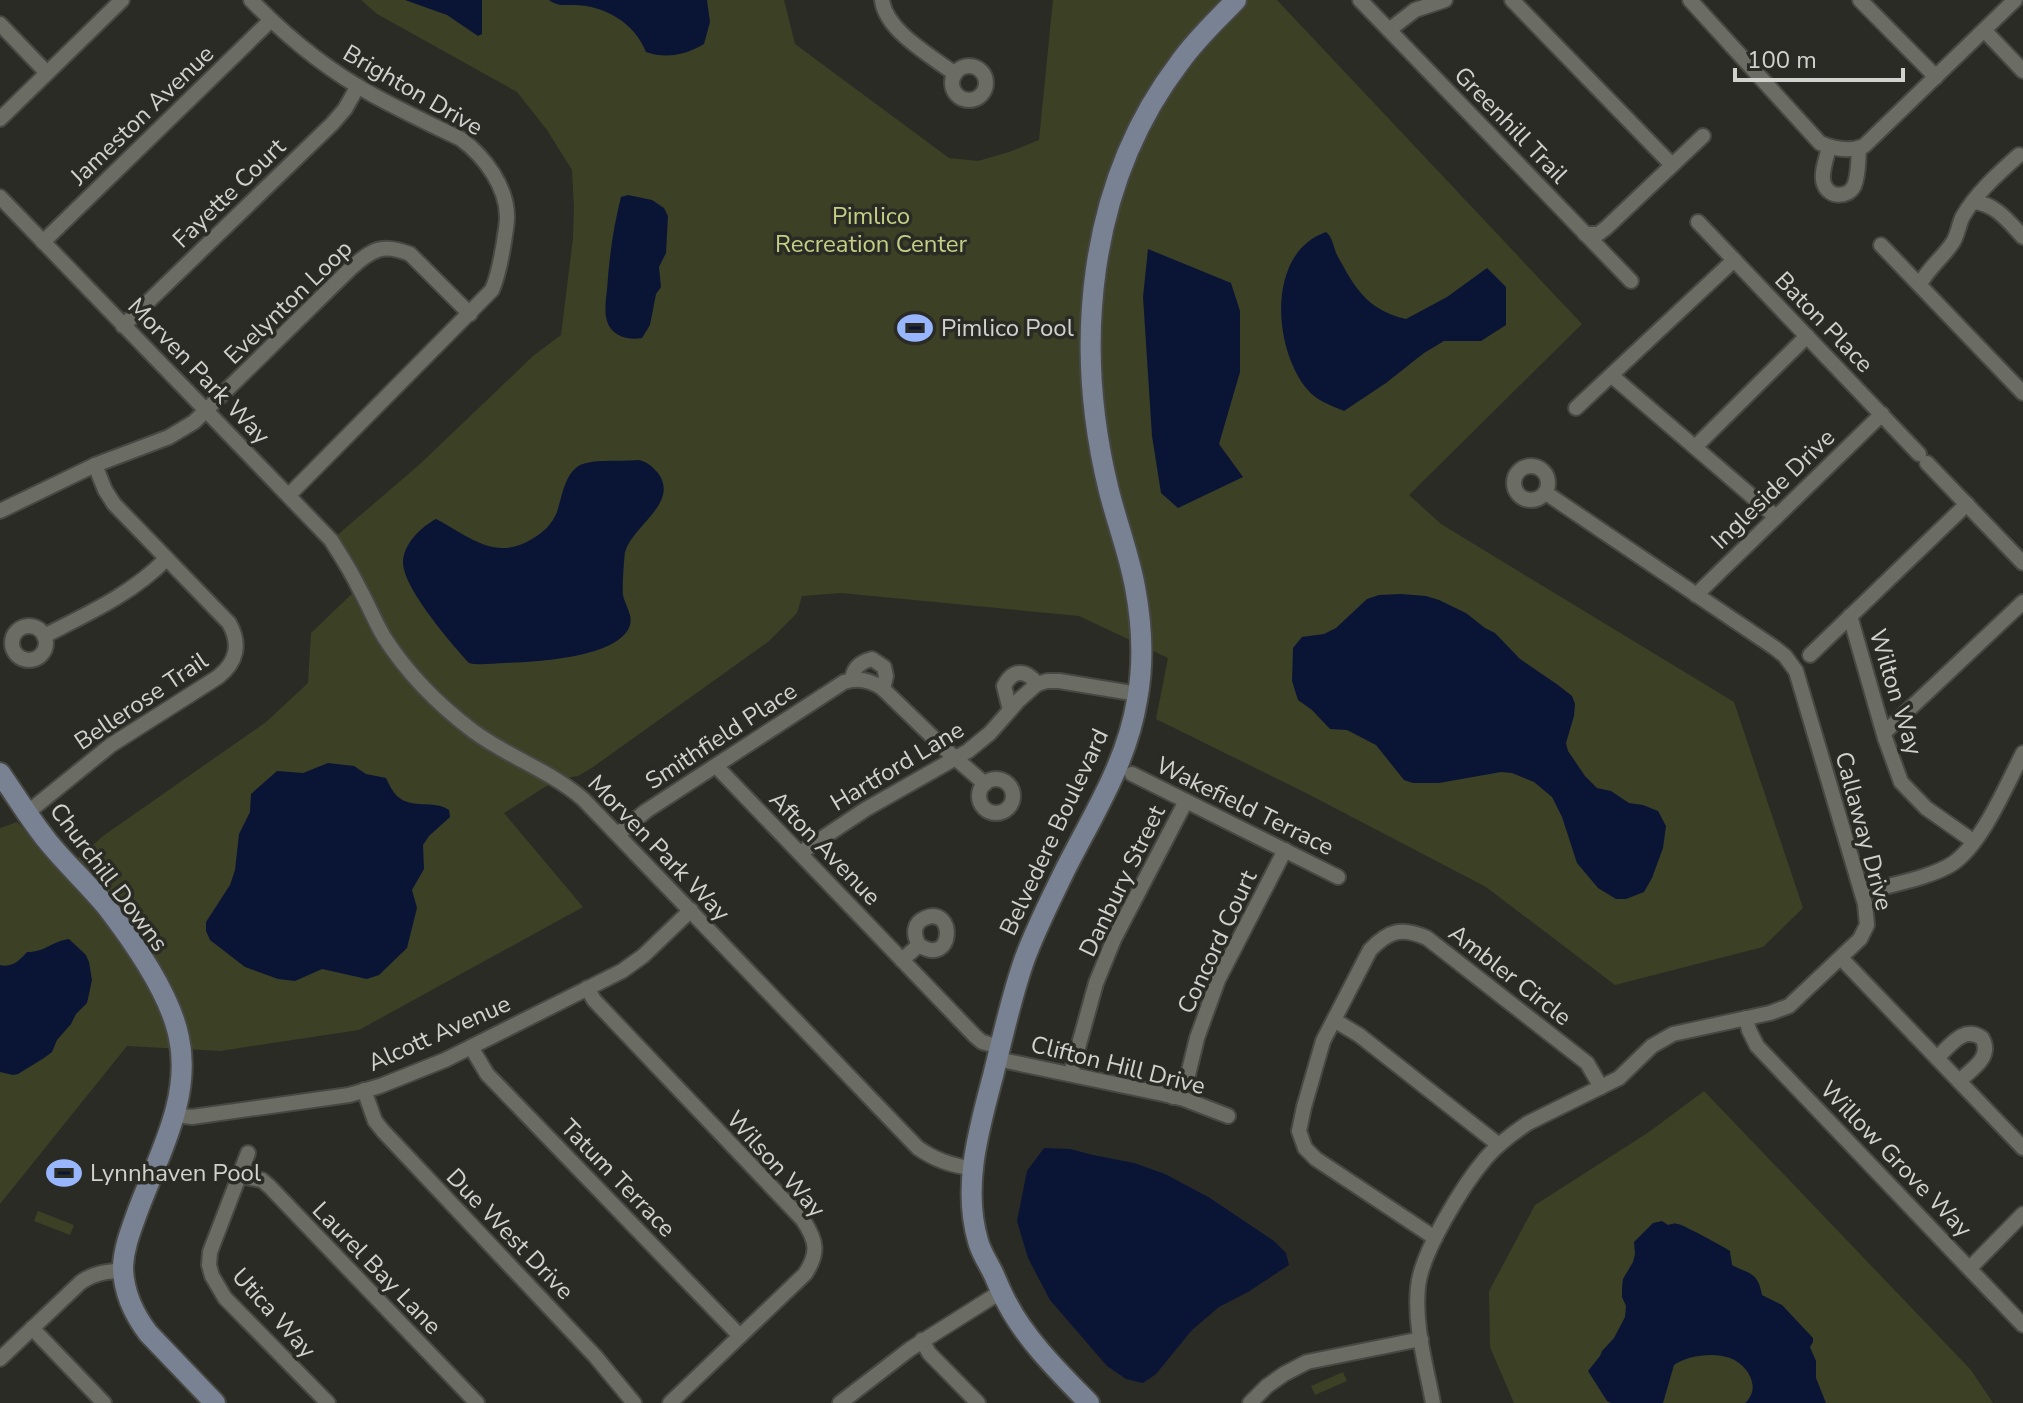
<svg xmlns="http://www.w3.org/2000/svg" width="2023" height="1403" font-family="'Nunito Sans',sans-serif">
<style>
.green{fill:#3c4025}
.water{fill:#0a1536}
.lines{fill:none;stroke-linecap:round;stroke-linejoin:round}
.street-casing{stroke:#474843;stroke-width:18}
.secondary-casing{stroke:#474843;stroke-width:24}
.street{stroke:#6b6c64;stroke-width:14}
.secondary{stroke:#788292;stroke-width:20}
.labels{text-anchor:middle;stroke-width:7;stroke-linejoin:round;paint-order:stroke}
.street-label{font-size:24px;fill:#d1d2ce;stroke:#2a2b24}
.park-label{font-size:24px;fill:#c4cf85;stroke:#2a2b24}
.poi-label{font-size:24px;fill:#d1d2ce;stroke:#2a2b24;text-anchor:start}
</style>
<rect width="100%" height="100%" fill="#2a2b24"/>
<g class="green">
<path d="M361,0H784L795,44L949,158L978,161L1009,152L1039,140L1053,0H1221L1231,10L1240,0H1277L1582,324L1409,495L1441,524L1734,702L1803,908L1763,947L1615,985L1486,887L1306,793L1156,719L1168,658L1079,616L841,593L802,596L797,613L768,642L593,767L578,776L556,780L504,813L583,907L359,1030L220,1051L127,1046L0,1204V828L17,822L63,871L103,836L266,722L308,683L311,633L362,584L335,537L420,464L533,356L561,335L573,238L574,207L572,170L547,130L517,92L377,14Z"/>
<path d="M1704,1091L1971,1370L1993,1403H1514L1490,1347L1489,1291L1535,1205L1649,1132Z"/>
<path d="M38,1211L74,1225L70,1235L34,1221Z"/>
<path d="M1343,1372L1347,1381L1315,1395L1311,1386Z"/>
</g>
<g class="water">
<path d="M405,0H482V34L478,36L447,15Z"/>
<path d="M549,0H707L710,22L704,44C686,55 666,59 646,52C635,23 604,5 573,5C563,5 557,6 549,0Z"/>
<path d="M628,195L652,200L664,208L668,216L666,253L659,267L661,287L656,294L650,325L642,338C629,341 611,336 607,321C604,312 606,299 607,290C609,259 613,228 621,197Z"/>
<path d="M1326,232C1333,238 1333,246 1337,255C1355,288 1367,310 1406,319L1447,297L1487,268L1506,287V325L1481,341H1444L1424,353L1386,383L1344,411C1330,405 1317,401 1307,389C1273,348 1266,253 1326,232Z"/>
<path d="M1148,249L1231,283L1240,311V372L1219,444L1243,477L1178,508L1161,493L1152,436L1143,297Z"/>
<path d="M910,312L932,325L924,339L912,331L908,336L898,331Z"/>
<path d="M638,460C646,461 652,466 658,473C680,503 632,526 625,552C624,560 622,588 623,595C625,605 633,615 630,625C620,658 534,662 505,663C493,663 481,666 469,663C451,643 404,589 403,563C403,544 421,527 436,519C469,536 495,562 532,539C544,532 552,524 557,512C562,497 564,477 577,467C588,458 622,462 638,460Z"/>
<path d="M1401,594L1426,596L1439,600L1466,613L1485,628L1495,633L1520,659L1558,685L1572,696L1575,704L1574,716L1566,743L1568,751L1585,776L1597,788L1611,791L1629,803L1643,805L1658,811L1666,826L1663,848L1652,878L1644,892L1626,899H1616L1598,888L1577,863L1562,817L1552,797L1534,782L1512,773L1501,772L1439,783H1413L1404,780L1376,745L1347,730L1330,729L1312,710L1298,700L1292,681L1293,648L1302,637L1324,634L1336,628L1367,599L1379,595Z"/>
<path d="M328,763L354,766L366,774L386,778C389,784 392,791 397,796C412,810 433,799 449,810L450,817L429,836L423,845L424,869L412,890L417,908L407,948L379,975L367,979L322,969L295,981L278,979L245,967L210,940L206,931V922L230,885L235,870L239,834L250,812L251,794L277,771L303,773Z"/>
<path d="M69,939L86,955L89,962L92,980L87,1003L76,1014L71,1024L57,1040L52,1052L44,1058L18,1074L13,1075L0,1072V965C12,968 20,960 27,952C46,952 52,941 69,939Z"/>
<path d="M1044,1148L1070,1149L1093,1155L1134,1163L1165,1174L1210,1198L1274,1241L1286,1253L1289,1265L1248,1292L1219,1307L1192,1330L1156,1374L1143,1383L1126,1379L1107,1366L1050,1300L1028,1258L1017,1221L1027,1171Z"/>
<path d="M57,1162L76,1170L73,1179L67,1177L62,1190L49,1185Z"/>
<path d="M1662,1221L1668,1225C1675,1223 1675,1223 1681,1225C1687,1227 1728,1249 1730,1251C1730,1253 1732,1263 1732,1265C1748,1274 1758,1271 1762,1295L1782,1305L1813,1338V1342L1810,1347L1816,1361V1378L1826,1403H1745C1762,1388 1748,1365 1730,1358C1714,1352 1688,1355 1674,1365L1663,1403H1611L1607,1401L1588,1371L1600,1356L1602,1351L1614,1338L1625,1317L1626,1306L1622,1297V1287L1623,1279L1633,1262L1635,1254L1634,1242L1653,1223Z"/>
</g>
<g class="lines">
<g class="street-casing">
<g id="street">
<path d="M251,0C287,37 327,70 373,95C402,111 432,125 461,139C485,157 507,187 507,217C507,225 505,234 504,242C501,259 499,274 492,290L289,495"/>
<path d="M882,0C886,31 930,55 955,74"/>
<path d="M1360,0L1631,281"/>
<path d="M1512,0L1672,165"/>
<path d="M1690,0L1820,143C1834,149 1849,152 1864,146L2015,0"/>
<path d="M1860,0L1936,77"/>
<path d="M0,24L47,73"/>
<path d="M1389,30L1415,10L1445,0"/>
<path d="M1984,30L2023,71"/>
<circle cx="969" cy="83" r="17"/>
<path d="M0,119L122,0"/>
<path d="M1829,147C1827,157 1820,174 1824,184C1829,198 1848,198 1854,186C1859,175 1858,159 1859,148"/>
<path d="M0,197L331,540C341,556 351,571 359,588C368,604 375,622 384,637C407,673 440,706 473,731C508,757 549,770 583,799L918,1148C935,1160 951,1166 972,1168"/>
<path d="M1974,202C1996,204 2009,222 2023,237"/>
<path d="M1698,222L1919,454"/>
<path d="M1585,234H1598L1606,228L1703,136"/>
<path d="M43,242L271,20"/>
<path d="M1881,245L2023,393"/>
<path d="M1920,284C1928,269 1941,259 1951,245C1958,237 1958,225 1963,216C1977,192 1999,173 2019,155"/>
<path d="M123,326L332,124L345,109L358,86"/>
<path d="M1612,376L1776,517"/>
<path d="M1576,408L1734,260"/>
<path d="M1695,447L1807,336"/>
<path d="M1927,463L2023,563"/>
<circle cx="1531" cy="483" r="17"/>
<path d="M0,511L95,465L169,437L194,422L351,268C372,249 383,243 410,254L470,314"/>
<path d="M1696,595L1882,414"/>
<path d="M1850,616L1885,738L1901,782L1926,808L1973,841"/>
<circle cx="29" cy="643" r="17"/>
<path d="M44,636C87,614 132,594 166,559"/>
<path d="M1810,655L1967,504"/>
<path d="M852,680C853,668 860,662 872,659L884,667L886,676L883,689"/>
<path d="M1010,710L1004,686C1013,669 1026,669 1037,684"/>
<path d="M1884,733L2023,602"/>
<path d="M716,766L975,1036L982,1042L1000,1047"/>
<path d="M1132,774L1338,877"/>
<circle cx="996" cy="796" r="17"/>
<path d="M27,813L111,745L218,677C237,662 241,644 229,623L114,504L105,490L95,465"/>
<path d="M618,834L646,811L844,682C858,677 870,680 882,688L945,749L985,784"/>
<path d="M800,853L866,809L968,751L990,733L1019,700L1037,684L1047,681H1059L1138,694"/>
<path d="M1862,893C1888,885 1930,878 1952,864C1982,844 2006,786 2023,753"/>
<path d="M1841,958L2023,1148"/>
<path d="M902,960L919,945C913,935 913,923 925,918C956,905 954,968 919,945"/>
<path d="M587,988L594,1000L803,1220C817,1241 819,1253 805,1274L670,1403"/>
<path d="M1746,1018L1749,1030L1757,1046L2023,1325"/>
<path d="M1334,1020L1359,1035L1499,1145"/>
<path d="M471,1047L487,1074L740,1336"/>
<path d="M1937,1058C1950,1046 1963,1025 1982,1038C1993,1057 1972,1069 1959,1081"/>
<path d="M997,1059L1163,1094L1184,1099L1228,1116"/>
<path d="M1071,1073L1096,983L1114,939L1186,801"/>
<path d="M364,1090L375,1121L383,1131L595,1356L634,1403"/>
<path d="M1173,1097L1180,1088L1188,1075L1197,1038L1218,980L1285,850"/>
<path d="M174,1115L192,1117L349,1095L380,1086L445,1060L622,971L643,956L691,910"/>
<path d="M248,1153L210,1252L209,1265L212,1276L225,1298L328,1403"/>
<path d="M239,1176L262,1180L270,1187L477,1403"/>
<path d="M1435,1238L1316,1159L1305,1148L1299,1131L1304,1107L1323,1041L1370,950C1389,930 1402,927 1427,938L1587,1063L1601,1087"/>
<path d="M1970,1268L2023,1214"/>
<path d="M32,1328L104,1403"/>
<path d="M922,1340L929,1353L978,1403"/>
<path d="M0,1359L81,1282C95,1272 108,1272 124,1270"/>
<path d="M840,1403L910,1349L1002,1291"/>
<path d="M1250,1403L1267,1386L1284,1374L1307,1362L1421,1339"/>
<path d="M1433,1403C1426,1365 1414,1326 1418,1287C1421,1253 1463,1185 1486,1158C1498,1144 1513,1133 1528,1123L1619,1078L1652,1046L1673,1034L1770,1013L1789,1006L1860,939L1867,925L1865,904L1796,671L1785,656L1775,648L1546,493"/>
</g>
</g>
<g class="secondary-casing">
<g id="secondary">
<path d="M0,773C16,796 31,821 49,843C67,865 88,884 106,906C133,941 171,996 179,1038C192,1099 157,1158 137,1213C131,1230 124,1247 123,1266C123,1291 133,1313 148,1333L215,1403"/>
<path d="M1089,1403C1059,1372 1027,1341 1007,1303C1002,1294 998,1284 994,1275C989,1264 981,1253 978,1241C962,1186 979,1129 993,1076C1003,1036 1011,997 1025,958C1036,928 1052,897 1066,868C1094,813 1127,762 1137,700C1144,663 1142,624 1135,587C1129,554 1117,523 1109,491C1073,346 1087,184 1180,62C1196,39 1217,20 1236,0"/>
</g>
</g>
<use href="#street" class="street"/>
<use href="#secondary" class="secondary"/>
</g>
<defs>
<g id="stadium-bare" transform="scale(2.76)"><path d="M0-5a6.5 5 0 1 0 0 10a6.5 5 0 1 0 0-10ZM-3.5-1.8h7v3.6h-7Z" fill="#97b6fd" stroke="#2a2b24" stroke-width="2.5" paint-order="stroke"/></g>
</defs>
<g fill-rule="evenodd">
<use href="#stadium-bare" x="915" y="328"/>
<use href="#stadium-bare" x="64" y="1173"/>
</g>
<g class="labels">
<g class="street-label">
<text transform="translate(413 90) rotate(30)" y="8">Brighton Drive</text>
<text transform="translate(142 115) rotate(-44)" y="8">Jameston Avenue</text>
<text transform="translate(1511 125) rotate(46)" y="8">Greenhill Trail</text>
<text transform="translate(229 193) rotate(-44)" y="8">Fayette Court</text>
<text transform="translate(288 302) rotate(-44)" y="8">Evelynton Loop</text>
<text transform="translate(1824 322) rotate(46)" y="8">Baton Place</text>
<text transform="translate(199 371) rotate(46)" y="8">Morven Park Way</text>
<text transform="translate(1773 489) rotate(-44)" y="8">Ingleside Drive</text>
<text transform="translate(1896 692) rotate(73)" y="8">Wilton Way</text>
<text transform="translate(141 701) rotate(-34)" y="8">Bellerose Trail</text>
<text transform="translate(721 736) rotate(-33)" y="8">Smithfield Place</text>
<text transform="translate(897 766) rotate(-31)" y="8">Hartford Lane</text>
<text transform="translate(1245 806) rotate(26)" y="8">Wakefield Terrace</text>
<text transform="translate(1864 831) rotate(75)" y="8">Callaway Drive</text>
<text transform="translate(1054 832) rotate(-65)" y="8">Belvedere Boulevard</text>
<text transform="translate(659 848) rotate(46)" y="8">Morven Park Way</text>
<text transform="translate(825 848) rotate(46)" y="8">Afton Avenue</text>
<text transform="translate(109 877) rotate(53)" y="8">Churchill Downs</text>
<text transform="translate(1122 881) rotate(-64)" y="8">Danbury Street</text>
<text transform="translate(1217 942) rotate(-65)" y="8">Concord Court</text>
<text transform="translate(1510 975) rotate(38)" y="8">Ambler Circle</text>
<text transform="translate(439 1033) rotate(-24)" y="8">Alcott Avenue</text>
<text transform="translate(1118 1065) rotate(14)" y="8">Clifton Hill Drive</text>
<text transform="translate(1896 1159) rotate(46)" y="8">Willow Grove Way</text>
<text transform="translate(776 1164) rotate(48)" y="8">Wilson Way</text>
<text transform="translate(618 1178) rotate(46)" y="8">Tatum Terrace</text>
<text transform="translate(510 1234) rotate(46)" y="8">Due West Drive</text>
<text transform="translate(377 1268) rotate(46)" y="8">Laurel Bay Lane</text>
<text transform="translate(274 1313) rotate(48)" y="8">Utica Way</text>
</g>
<g class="park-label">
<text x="871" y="224">Pimlico<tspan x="871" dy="28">Recreation Center</tspan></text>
</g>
<g class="poi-label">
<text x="941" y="336">Pimlico Pool</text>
<text x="90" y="1181">Lynnhaven Pool</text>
</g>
</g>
<path d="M1735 68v12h168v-12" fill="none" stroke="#d1d2ce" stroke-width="4"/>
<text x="1747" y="68" font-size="24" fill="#d1d2ce" stroke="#2a2b24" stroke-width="6" paint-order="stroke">100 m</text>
</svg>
